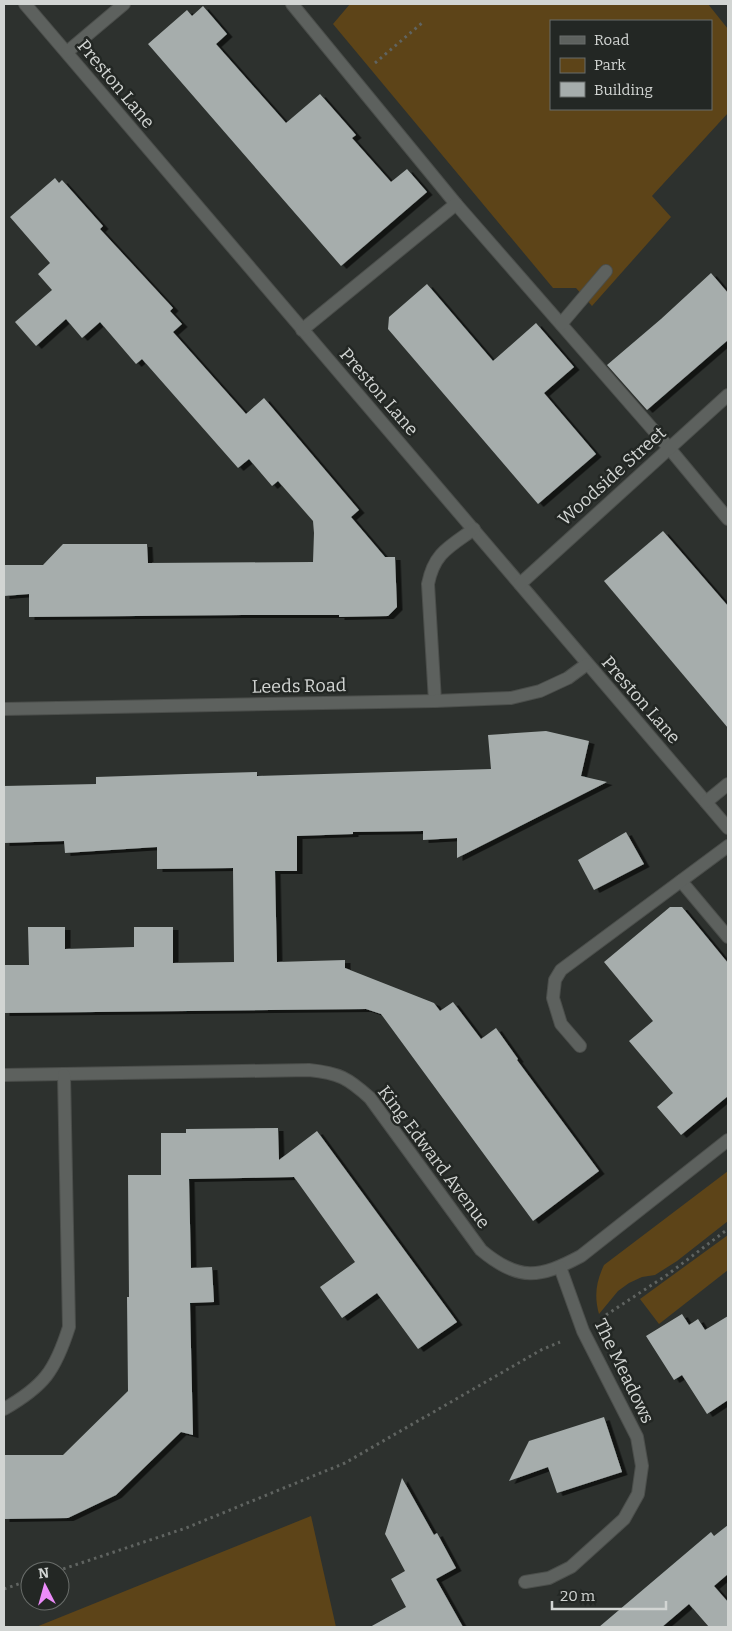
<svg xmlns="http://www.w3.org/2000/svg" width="732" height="1631" font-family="Bitter,serif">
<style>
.green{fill:#5d4418;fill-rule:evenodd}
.building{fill:#a6adac;filter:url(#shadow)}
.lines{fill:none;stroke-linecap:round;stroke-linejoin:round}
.minor-casing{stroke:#4b4e4b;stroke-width:14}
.path{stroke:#606461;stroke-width:3;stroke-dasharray:2.5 4;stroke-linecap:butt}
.minor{stroke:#5d615e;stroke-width:12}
.labels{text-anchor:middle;stroke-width:5;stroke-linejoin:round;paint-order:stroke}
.street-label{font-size:18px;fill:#d2d5d3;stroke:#232724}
</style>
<defs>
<filter id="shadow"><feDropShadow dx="5.5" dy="3" stdDeviation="0" flood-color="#0009"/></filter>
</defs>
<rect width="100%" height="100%" fill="#2d312e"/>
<g class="green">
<path d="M350,4H708L728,29V113L652,196L671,217L592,306L576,288H553L333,24ZM551,21H711V109H551Z"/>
<path d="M728,1171V1221L677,1261L655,1275L642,1277L629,1283L618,1291L599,1314C594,1296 596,1282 604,1265Z"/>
<path d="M728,1235V1270L659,1324L640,1299Z"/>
<path d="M311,1516L336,1627H36Z"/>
</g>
<g class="building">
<path d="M203,6L227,34L216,44L286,123L320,94L356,135L352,138L391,182L407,169L427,192L341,266L148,44L187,10L192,16Z"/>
<path d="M55,178L59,183L62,180L103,226L100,229L173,308L170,311L182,324L173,332L246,414L264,398L359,510L351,517L385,557H395L397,607L388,616L339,617V615H242L29,617V594L4,596V565H43L63,544H147L148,563L313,562L314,533L313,521L278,481L272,486L249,459L238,468L142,359L136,364L100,322L82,338L66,319L36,346L15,322L52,290L38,274L50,263L10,217Z"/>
<path d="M711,273L728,293V340L647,410L607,365L661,319Z"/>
<path d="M427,284L493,361L536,323L574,367L544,393L596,454L538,504L388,329L389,317Z"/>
<path d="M663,531L728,606V728L604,581Z"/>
<path d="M546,731L589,741L581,776L607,782L457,858V838L423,840V831L353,832V834L297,836V871H275L277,962L345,960V968L434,1003L440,1011L453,1002L481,1039L496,1028L518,1059L517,1060L599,1171L533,1221L381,1014L366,1009L4,1013V965H29L28,927H65V949L134,947V927H173V963L234,962L233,868L157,869V847L65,853L64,841L4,843V786L96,784V777L186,774L257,772V776L491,769L488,735Z"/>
<path d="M626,832L644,864L594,890L578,860Z"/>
<path d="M670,907H682L728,963V1096L681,1135L657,1107L673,1093L629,1041L653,1021L604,962Z"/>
<path d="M278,1128L279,1160L317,1131L457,1322L418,1349L377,1293L342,1318L320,1287L355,1262L294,1177L189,1179L191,1268L212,1267L214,1302L190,1303L193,1435L181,1432L116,1495L68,1518L4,1519V1455H63L128,1391L127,1297H129L128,1175H161V1133H186V1129Z"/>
<path d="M682,1314L689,1325L698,1319L705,1330L728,1316V1400L707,1414L682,1375L674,1380L646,1336Z"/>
<path d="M604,1417L622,1472L557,1493L548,1467L509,1481L529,1441Z"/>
<path d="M402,1478L434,1535L437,1533L456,1568L436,1579L463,1627H370L406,1607L391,1579L405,1571L385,1534Z"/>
<path d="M728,1525V1574L714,1586L728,1602V1627H709L689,1604L662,1627H599L711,1532L714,1536Z"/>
</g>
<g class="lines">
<g class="minor-casing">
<g id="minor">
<path d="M25,4L728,828"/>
<path d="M292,4L456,204L669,448L728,519"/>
<path d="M67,52L124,4"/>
<path d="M561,324L606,271"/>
<path d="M302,330L456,204"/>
<path d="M520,584L728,395"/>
<path d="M435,701L428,584C434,553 449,547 474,529"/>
<path d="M4,709L435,701L511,698L540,691L568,678L587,664"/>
<path d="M706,802L728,784"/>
<path d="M681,881L728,937"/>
<path d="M580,1046L561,1024L553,998L555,980L561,970L728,846"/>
<path d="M4,1075L309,1070C339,1073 348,1078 370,1098L481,1250C519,1282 540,1278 581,1256L728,1140"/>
<path d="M4,1409C44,1386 55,1371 69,1327L64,1075"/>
<path d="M525,1582L549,1578L571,1567L624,1519L638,1494L642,1466L637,1437L583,1331L560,1267"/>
</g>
</g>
<g class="path">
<path d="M375,63L422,23"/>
<path d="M606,1315L667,1275L728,1229"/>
<path d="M57,1571L186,1528L345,1463L541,1350L560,1342"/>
<path d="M4,1589L30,1580"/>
</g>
<use href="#minor" class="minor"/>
</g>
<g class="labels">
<g class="street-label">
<text transform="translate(116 84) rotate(50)" y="6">Preston Lane</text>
<text transform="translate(379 392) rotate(49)" y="6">Preston Lane</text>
<text transform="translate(612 476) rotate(-42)" y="6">Woodside Street</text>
<text transform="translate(299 686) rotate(-1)" y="6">Leeds Road</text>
<text transform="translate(641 700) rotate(49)" y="6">Preston Lane</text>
<text transform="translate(434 1157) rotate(53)" y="6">King Edward Avenue</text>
<text transform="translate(624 1371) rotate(64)" y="6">The Meadows</text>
</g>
</g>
<rect width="732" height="1631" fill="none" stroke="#d2d5d3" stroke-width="10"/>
<rect x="550" y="20" width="162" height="90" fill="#232724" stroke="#696d6a"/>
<rect x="560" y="36" width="25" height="8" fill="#5d615e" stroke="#696d6a"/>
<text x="594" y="45" font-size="15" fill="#d2d5d3">Road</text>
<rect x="560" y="58" width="25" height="15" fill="#5d4418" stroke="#696d6a"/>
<text x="594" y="70" font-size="15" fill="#d2d5d3">Park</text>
<rect x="560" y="82" width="25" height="15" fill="#a6adac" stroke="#696d6a"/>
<text x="594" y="95" font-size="15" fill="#d2d5d3">Building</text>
<g transform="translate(45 1586) rotate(354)"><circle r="24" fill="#232724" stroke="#696d6a"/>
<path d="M0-4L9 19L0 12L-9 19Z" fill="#ec8cfa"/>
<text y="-8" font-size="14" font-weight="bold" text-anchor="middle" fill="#d2d5d3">N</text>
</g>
<path d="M552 1601v8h114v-8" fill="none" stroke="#d2d5d3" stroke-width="2.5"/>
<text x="560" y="1601" font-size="15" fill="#d2d5d3" stroke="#232724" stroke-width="4" paint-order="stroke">20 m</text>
</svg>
